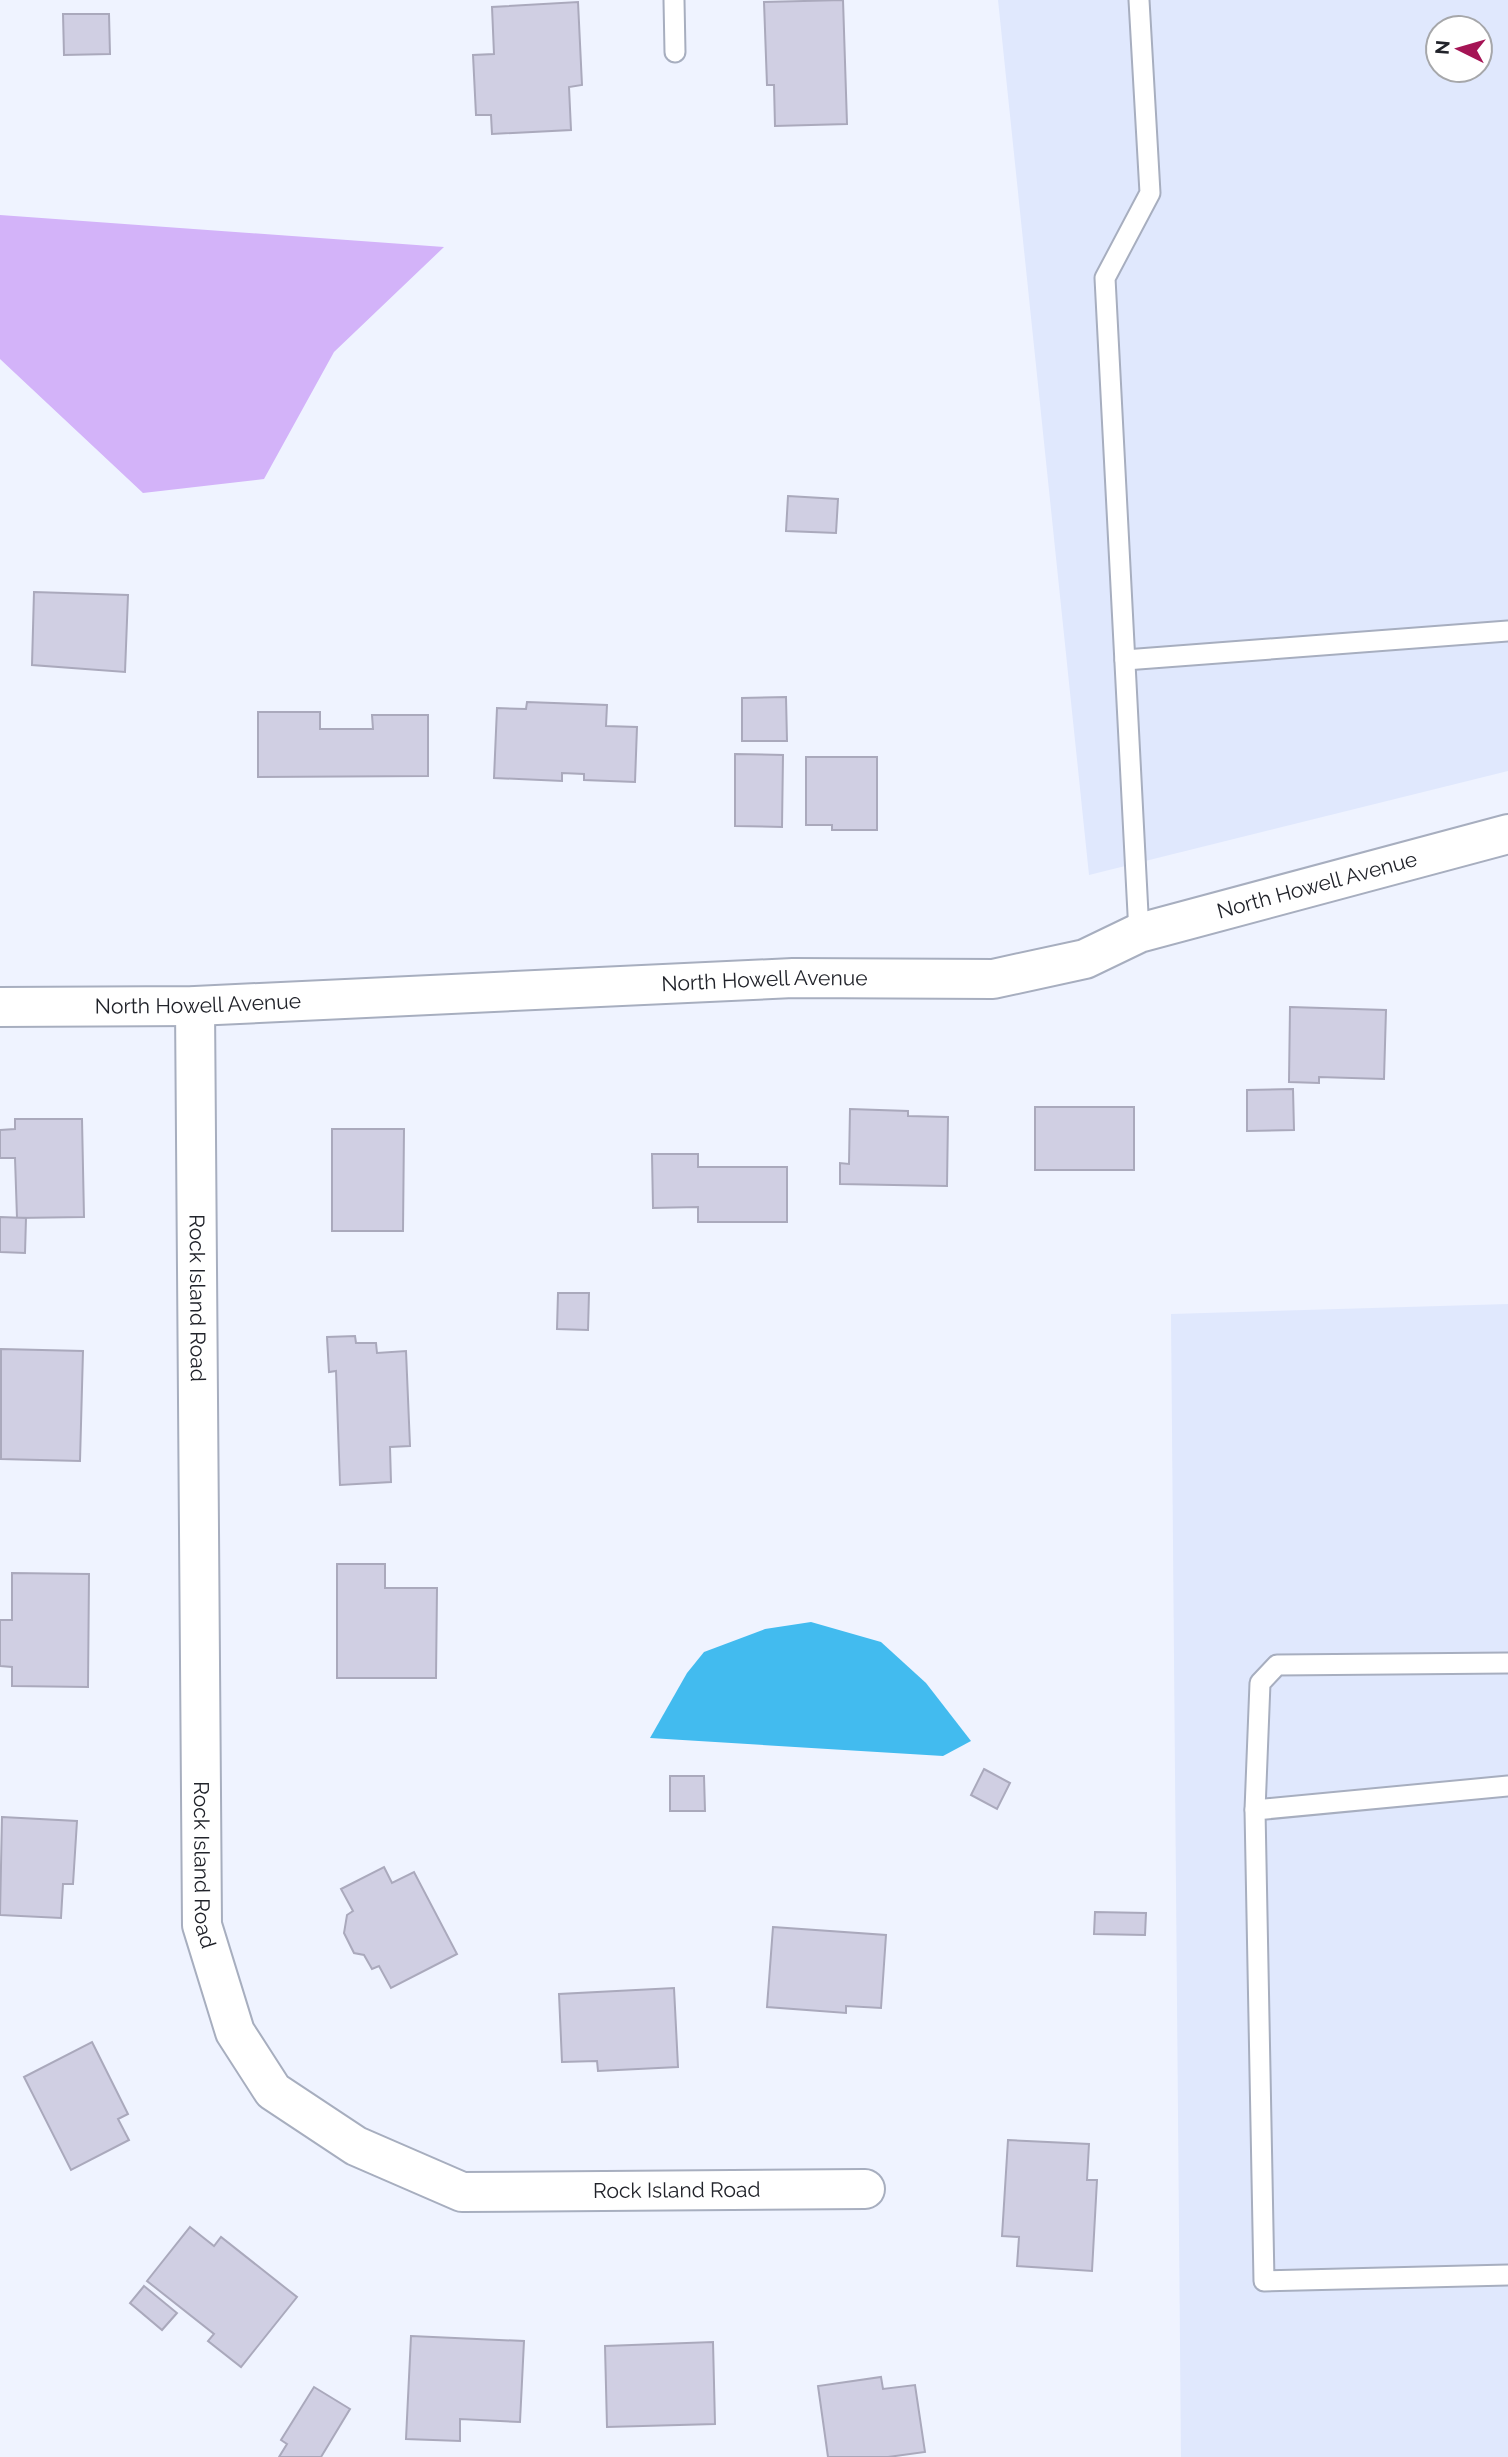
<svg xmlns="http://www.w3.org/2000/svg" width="1508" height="2457" font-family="Raleway,sans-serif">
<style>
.built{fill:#e0e8fd;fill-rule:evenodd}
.forest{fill:#d3b3f9}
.water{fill:#42bbef}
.building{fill:#d0cfe3;stroke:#aaa9bc;stroke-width:2}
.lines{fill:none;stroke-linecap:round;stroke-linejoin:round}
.service-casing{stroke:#a7aebf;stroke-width:23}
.minor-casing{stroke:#a7aebf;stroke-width:42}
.service{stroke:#fff;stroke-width:19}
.minor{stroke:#fff;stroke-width:38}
.labels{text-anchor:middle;stroke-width:5;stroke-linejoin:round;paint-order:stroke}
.street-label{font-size:21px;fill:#21232a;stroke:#fff}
</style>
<rect width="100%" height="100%" fill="#eff3ff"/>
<g class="built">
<path d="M998,0H1508V771L1089,875ZM1438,28H1480V70H1438Z"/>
<path d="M1508,1304V2457H1181L1171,1314Z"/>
</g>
<path class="forest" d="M0,215L444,247L334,352L264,479L143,493L0,359Z"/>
<path class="water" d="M811,1622L881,1642L926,1683L971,1741L943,1756L650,1738L687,1673L704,1652L765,1629Z"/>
<g class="building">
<path d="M843,0L847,124L775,126L774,85H767L764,2Z"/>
<path d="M578,2L582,85L569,87L571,130L492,134L491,115H476L473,55L494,54L492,7Z"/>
<path d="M63,14H109L110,54L64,55Z"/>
<path d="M788,496L838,499L836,533L786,531Z"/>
<path d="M34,592L128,595L125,672L32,665Z"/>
<path d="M786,697L787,741H742V698Z"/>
<path d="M527,702L607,705L606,726L637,727L635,782L584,780V774L562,773V781L494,778L497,708L526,709Z"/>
<path d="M258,712H320V729H373L372,715H428V776L258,777Z"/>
<path d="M735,754L783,755L782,827L735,826Z"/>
<path d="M806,757H877V830H832V825H806Z"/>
<path d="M1290,1007L1386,1010L1384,1079L1319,1077V1083L1289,1082Z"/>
<path d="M1293,1089L1294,1130L1247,1131V1090Z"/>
<rect x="1035" y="1107" width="99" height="63"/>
<path d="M850,1109L908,1111V1116L948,1117L947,1186L840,1184V1163L849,1164Z"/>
<path d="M15,1119H82L84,1217L17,1218L15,1158H0V1130L15,1129Z"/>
<path d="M332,1129H404L403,1231H332Z"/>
<path d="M652,1154H698V1167H787V1222H698V1207L653,1208Z"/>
<path d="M0,1217L26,1218L25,1253L0,1252Z"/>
<path d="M558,1293H589L588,1330L557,1329Z"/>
<path d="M355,1336L356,1343H376L377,1353L406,1351L410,1446L390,1447L391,1482L340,1485L336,1371L329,1372L327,1337Z"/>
<path d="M1,1349L83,1351L80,1461L1,1459Z"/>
<path d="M337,1564H385V1588H437L436,1678H337Z"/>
<path d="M12,1573L89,1574L88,1687L12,1686V1667L0,1666V1620H12Z"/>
<path d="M984,1769L1010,1783L997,1809L971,1795Z"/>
<path d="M670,1776H704L705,1811H670Z"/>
<path d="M2,1817L77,1821L73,1884H63L61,1918L0,1915Z"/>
<path d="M384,1867L392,1883L414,1872L457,1954L391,1988L379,1966L372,1969L364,1955L354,1953L344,1933L347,1915L353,1911L341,1889Z"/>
<path d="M1095,1912L1146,1913L1145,1935L1094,1934Z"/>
<path d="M773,1927L886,1935L881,2008L846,2006V2013L767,2007Z"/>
<path d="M674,1988L678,2067L598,2071L597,2061L562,2062L559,1994Z"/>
<path d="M92,2042L128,2114L118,2119L129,2140L71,2170L24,2077Z"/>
<path d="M1008,2140L1089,2144L1087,2180H1097L1092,2271L1017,2266L1019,2237L1002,2236Z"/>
<path d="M190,2227L214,2246L221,2237L297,2297L241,2367L208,2341L214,2334L147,2281Z"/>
<path d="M144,2286L177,2313L162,2330L130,2303Z"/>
<path d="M411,2336L524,2341L520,2422L460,2419V2441L406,2439Z"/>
<path d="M713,2342L715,2424L607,2427L605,2346Z"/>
<path d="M881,2377L883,2389L915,2385L925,2452L888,2457H828L818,2386Z"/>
<path d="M314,2387L350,2409L321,2457H279L287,2444L281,2440Z"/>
</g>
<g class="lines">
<g class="service-casing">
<g id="service">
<path d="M674,0L675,52"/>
<path d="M1139,0L1150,193L1105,278L1139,933"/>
<path d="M1125,660L1508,631"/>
<path d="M1508,1786L1255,1810L1264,2281L1508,2275"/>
<path d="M1255,1810L1260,1683L1277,1665L1508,1663"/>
</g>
</g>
<g class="minor-casing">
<g id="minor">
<path id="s1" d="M195,1006L202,1925L235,2032L273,2091L356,2146L462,2192L865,2189"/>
<path id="s2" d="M0,1007L195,1006L793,978L993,979L1085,959L1139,933L1508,834"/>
</g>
</g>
<use href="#service" class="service"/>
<use href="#minor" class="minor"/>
</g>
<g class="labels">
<g class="street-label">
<text dy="7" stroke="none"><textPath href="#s2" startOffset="1332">North Howell Avenue</textPath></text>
<text dy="7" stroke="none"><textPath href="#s2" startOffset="765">North Howell Avenue</textPath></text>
<text dy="7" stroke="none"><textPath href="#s2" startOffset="198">North Howell Avenue</textPath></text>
<text dy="7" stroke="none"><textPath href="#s1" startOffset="292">Rock Island Road</textPath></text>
<text dy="7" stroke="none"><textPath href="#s1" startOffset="859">Rock Island Road</textPath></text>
<text dy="7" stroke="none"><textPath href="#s1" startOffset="1531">Rock Island Road</textPath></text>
</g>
</g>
<g transform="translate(1459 49) rotate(275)"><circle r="33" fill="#ffffff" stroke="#a6a7aa" stroke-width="2"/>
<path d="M0-5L12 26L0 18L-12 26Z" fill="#a51455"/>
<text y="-10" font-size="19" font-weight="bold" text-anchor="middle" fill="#21232a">N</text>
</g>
</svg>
